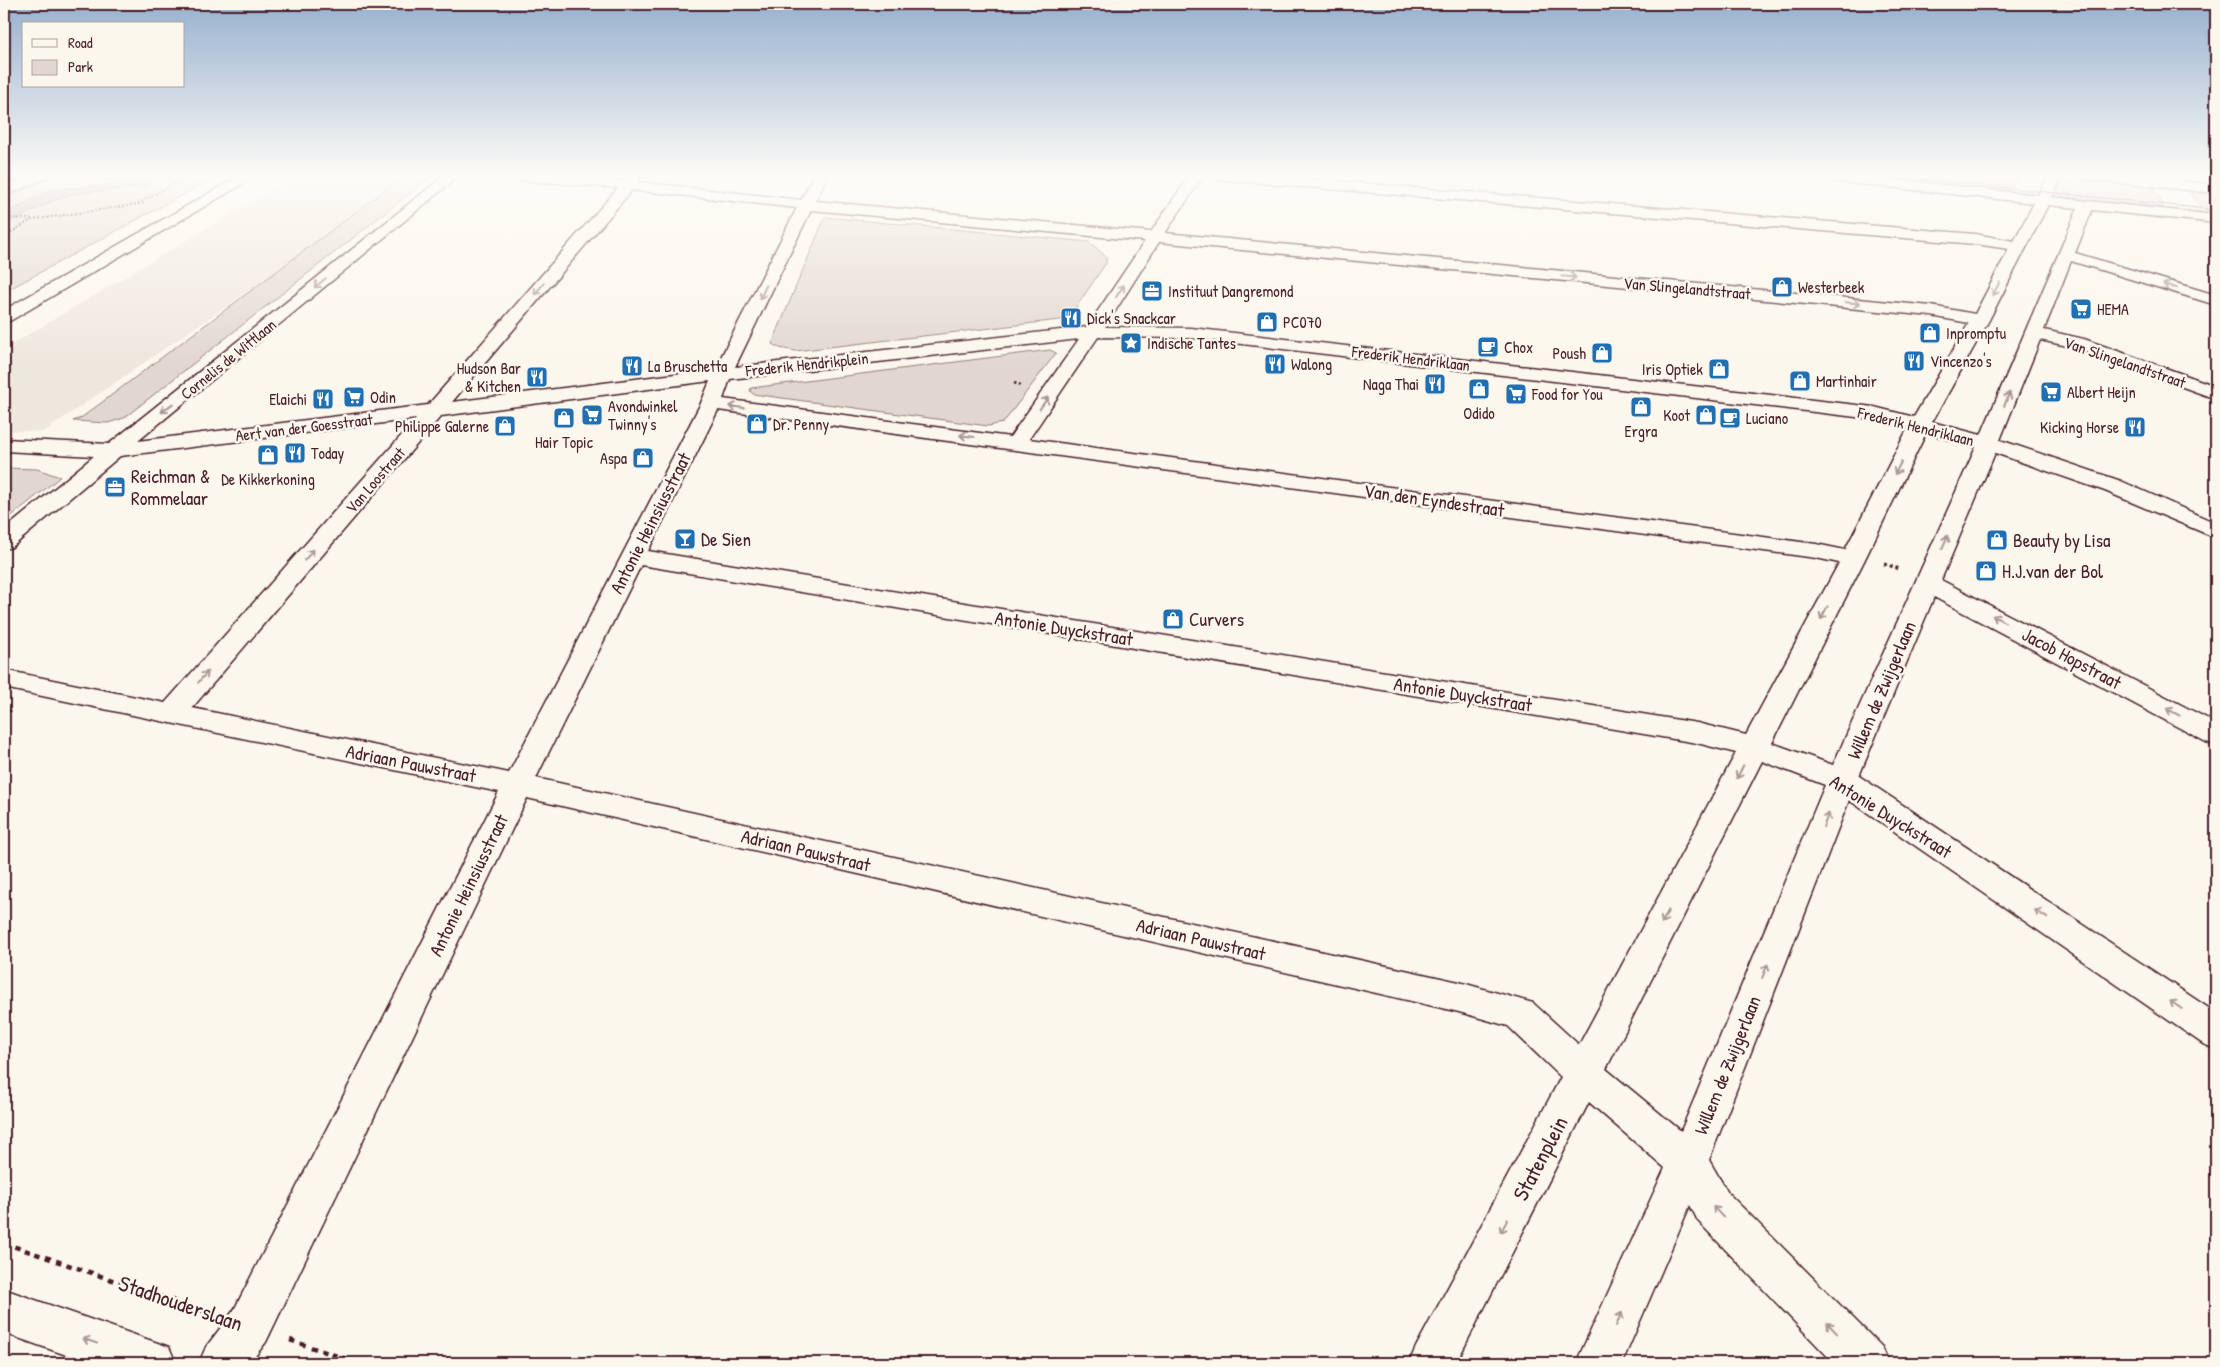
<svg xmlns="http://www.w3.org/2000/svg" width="2220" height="1367" font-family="'Patrick Hand',sans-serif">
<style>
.built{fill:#eee7de}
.green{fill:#e2d7d0;stroke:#967b7e}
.water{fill:#bfadaa;stroke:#907477}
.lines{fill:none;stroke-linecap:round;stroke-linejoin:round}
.minor-casing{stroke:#4a1f2b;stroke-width:3}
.major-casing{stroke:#4a1f2b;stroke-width:3}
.path-far3{stroke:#4a1f2b;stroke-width:2;stroke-dasharray:2 2;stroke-linecap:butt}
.path-far2{stroke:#4a1f2b;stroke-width:2.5;stroke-dasharray:2.5 2.5;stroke-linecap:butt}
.path-far1{stroke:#4a1f2b;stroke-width:3;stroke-dasharray:3 3;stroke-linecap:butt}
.path{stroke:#4a1f2b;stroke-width:4.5;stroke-dasharray:5.5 5.5;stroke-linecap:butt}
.minor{fill:#fbf7ec;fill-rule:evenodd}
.major{fill:#fbf7ec;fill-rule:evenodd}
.tram{stroke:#4a1f2b;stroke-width:1}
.oneway{stroke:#ab9695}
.labels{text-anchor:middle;stroke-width:5;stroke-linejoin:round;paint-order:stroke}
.far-poi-label{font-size:16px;fill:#4a1f2b;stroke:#fbf7ec;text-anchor:start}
.far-street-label{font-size:16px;fill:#4a1f2b;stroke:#fbf7ec}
.poi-label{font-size:19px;fill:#4a1f2b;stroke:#fbf7ec;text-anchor:start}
.street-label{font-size:19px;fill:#4a1f2b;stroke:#fbf7ec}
.near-street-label{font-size:22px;fill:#4a1f2b;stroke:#fbf7ec}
</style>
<rect width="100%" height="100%" fill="#fbf7ec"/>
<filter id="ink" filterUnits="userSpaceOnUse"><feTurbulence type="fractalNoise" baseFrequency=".02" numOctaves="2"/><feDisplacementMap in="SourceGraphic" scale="10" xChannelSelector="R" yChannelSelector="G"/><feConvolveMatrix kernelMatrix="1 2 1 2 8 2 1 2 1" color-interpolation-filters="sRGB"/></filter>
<g filter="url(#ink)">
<path class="built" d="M297,175H405L263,281L43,432L4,430V349Z"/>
<g class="green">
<path d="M51,175H219L4,292V201Z"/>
<path d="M405,175L421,176L428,179L124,418L108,423L73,421L81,418Z"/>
<path d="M1868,175H2010L2019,176L2010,190Z"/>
<path d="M2069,176L2143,184L2155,190L2164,206L2157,209L2068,199L2057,193L2055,191L2061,178Z"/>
<path d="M2191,193L2216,195V211L2201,209Z"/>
<path d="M825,217L1090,242L1106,257V263L1068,319L795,351L780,348L772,344Z"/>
<path d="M1050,350L1056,353L1003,423L988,426L753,394L750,391L751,388Z"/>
<path d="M4,468L37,469L60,477L4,522Z"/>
</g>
<path class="water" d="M148,181L149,186L72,194L55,200L4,225V214L51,190Z"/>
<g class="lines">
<g class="minor-casing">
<g id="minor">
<path d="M30,175H48L46,178L4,196V187Z"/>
<path d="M445,175H460L138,441L428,405L618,188L505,179L498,175H555L624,181L629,175H643L638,182L801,200L814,175H828L815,201L1151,232L1190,175H1204L1165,233L1931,306L1975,314L2009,249L1975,244L1212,179L1205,175H1261L1975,234L2014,241L2034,203L1812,179L1805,175H1850L2038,195L2049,175H2063L2052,197L2216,215V223L2092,210L2075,253L2216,295V305L2071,261L2044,330L2084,339L2216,386V399L2072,347L2040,340L2000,440L2121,481L2216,523V538L2105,491L1995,453L1941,580L2216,723V745L2206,742L1934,597L1859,776L2216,1013V1049L2203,1044L1849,800L1709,1160L1728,1193L1882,1347L1889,1363H1834L1698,1221L1690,1205L1622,1363H1576L1665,1168L1589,1102L1456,1363H1409L1416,1347L1561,1077L1508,1026L1459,1012L527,798L266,1342L250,1363H199L206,1347L234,1310L499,792L4,688V670L165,703L416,419L120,456L12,547L4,549V530L94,456L4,451V439L109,444ZM632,190L797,208L715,369L452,402ZM2048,205L2078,208L1981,435L1932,422L1989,320ZM811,210L1145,241L1087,327L735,367ZM1159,242L1931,316L1969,323L1914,417L1874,407L1191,328L1105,327ZM1098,337L1191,338L1873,419L1908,428L1845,550L1816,544L1029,439ZM1079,339L1010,437L723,399L730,379ZM710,381L701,403L509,773L192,708L441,416ZM718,410L1816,558L1839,563L1746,735L1697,723L648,551ZM1926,433L1976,447L1833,765L1772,743L1865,559ZM641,565L1697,743L1736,753L1579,1045L1533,1003L1459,982L536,778ZM1762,761L1825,785L1681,1131L1606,1069Z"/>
<path d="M2075,175H2121L2216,185V193L2082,179Z"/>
<path d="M4,1289L169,1347L176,1363H89L4,1333Z"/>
</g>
</g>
<g class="major-casing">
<path id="major" d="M241,175H258L10,321L4,322V310Z"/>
</g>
<g class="path-far3">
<path d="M83,175L88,179L180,176L185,178L138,203"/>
<path d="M10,218L31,219"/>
<path d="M4,237L31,220L146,203"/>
</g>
<path class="path-far2" d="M1014,383L1021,385"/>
<g class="path-far1">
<path d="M1884,564L1900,569"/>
<path d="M4,715L11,710"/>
</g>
<g class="path">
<path d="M4,1243L206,1312"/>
<path d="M290,1340L358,1363"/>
</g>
<use href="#minor" class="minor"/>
<use href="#major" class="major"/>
<path class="tram" d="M1885,175L2216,210"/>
</g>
<defs><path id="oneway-shaft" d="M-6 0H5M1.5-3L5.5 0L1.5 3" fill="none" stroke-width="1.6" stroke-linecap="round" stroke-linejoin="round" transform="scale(1.25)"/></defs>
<g class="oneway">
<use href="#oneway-shaft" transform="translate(1569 277) rotate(5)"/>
<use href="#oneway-shaft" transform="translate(320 283) rotate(141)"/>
<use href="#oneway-shaft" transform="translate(2170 286) rotate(-163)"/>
<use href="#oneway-shaft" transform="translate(539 289) rotate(130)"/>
<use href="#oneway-shaft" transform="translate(1996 289) rotate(118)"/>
<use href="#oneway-shaft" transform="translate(1120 291) rotate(-57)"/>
<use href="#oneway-shaft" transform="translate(763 292) rotate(116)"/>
<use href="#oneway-shaft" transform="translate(1853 303) rotate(5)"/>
<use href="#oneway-shaft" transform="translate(2007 399) rotate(-68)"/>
<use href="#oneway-shaft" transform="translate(1044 403) rotate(-55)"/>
<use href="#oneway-shaft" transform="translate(737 407) rotate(-173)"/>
<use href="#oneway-shaft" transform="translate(167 408) rotate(142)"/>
<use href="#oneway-shaft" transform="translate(967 436) rotate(-173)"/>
<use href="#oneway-shaft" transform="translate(1898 468) rotate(116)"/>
<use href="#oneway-shaft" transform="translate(1945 542) rotate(-67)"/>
<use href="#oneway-shaft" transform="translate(309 555) rotate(-49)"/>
<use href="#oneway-shaft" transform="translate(1824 613) rotate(118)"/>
<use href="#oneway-shaft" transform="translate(1999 619) rotate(-152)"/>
<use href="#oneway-shaft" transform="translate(203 677) rotate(-49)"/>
<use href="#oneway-shaft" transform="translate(2173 712) rotate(-152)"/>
<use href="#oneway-shaft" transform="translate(1740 772) rotate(117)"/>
<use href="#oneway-shaft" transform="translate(1826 820) rotate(-68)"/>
<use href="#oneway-shaft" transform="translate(2041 914) rotate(-146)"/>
<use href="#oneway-shaft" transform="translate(1665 917) rotate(117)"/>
<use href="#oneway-shaft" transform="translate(1765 971) rotate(-68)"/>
<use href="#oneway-shaft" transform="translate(2176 1005) rotate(-146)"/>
<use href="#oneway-shaft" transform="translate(1718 1212) rotate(-133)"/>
<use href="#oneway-shaft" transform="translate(1504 1226) rotate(118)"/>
<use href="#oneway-shaft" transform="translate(1619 1319) rotate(-66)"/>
<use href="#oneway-shaft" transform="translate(1832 1328) rotate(-134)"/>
<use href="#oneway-shaft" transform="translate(90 1341) rotate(-161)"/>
</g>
</g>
<linearGradient id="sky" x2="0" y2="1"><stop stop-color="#97b1cf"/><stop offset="0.48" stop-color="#fdfbf6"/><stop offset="1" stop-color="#fdfbf6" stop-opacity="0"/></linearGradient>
<rect width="2220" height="366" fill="url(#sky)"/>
<defs>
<g id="shop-square" transform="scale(1.125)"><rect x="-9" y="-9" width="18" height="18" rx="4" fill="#1f6fb2" stroke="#fbf7ec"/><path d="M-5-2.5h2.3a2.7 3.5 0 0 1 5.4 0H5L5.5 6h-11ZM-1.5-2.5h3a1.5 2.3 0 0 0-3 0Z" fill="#fff"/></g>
<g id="office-square" transform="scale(1.125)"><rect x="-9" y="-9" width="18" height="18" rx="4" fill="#1f6fb2" stroke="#fbf7ec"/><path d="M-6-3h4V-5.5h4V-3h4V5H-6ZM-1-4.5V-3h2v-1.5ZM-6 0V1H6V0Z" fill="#fff"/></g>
<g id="supermarket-square" transform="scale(1.125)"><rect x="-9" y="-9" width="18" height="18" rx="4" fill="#1f6fb2" stroke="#fbf7ec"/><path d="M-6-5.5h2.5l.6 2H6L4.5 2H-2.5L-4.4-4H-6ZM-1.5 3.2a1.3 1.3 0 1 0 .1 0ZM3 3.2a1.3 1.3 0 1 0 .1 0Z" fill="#fff"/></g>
<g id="restaurant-square" transform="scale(1.125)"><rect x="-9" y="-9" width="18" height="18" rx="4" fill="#1f6fb2" stroke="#fbf7ec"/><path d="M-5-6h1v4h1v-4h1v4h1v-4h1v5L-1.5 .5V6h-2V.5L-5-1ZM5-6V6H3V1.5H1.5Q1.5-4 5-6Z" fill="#fff"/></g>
<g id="sight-square" transform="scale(1.125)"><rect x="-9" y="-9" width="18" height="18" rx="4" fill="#1f6fb2" stroke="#fbf7ec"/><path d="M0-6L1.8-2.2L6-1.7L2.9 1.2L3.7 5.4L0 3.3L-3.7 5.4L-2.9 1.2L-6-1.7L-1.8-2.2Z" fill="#fff"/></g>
<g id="cafe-square" transform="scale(1.125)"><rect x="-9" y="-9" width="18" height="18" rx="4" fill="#1f6fb2" stroke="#fbf7ec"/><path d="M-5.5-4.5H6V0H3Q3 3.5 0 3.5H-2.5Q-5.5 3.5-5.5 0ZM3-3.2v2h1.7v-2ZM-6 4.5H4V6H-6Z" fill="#fff"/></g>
<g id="bar-square" transform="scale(1.125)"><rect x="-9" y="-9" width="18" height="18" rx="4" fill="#1f6fb2" stroke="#fbf7ec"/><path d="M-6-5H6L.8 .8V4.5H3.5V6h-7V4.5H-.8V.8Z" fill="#fff"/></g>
</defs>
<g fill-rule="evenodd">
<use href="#shop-square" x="1782" y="287"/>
<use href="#office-square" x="1152" y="291"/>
<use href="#supermarket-square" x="2081" y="309"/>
<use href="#restaurant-square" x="1071" y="318"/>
<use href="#shop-square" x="1267" y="322"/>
<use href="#shop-square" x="1930" y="333"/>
<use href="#sight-square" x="1131" y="343"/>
<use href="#cafe-square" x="1488" y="347"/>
<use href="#shop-square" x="1602" y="353"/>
<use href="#restaurant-square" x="1914" y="361"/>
<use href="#restaurant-square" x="1275" y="364"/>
<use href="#restaurant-square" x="632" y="366"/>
<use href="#shop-square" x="1719" y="369"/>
<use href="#restaurant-square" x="537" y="377"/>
<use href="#shop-square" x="1800" y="381"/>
<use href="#restaurant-square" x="1435" y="384"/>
<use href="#shop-square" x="1479" y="389"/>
<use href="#supermarket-square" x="2051" y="392"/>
<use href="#supermarket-square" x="1516" y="394"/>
<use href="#supermarket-square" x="354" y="397"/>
<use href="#restaurant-square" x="323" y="399"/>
<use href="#shop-square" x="1641" y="407"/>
<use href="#supermarket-square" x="592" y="415"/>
<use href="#shop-square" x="1706" y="415"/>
<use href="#shop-square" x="564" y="418"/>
<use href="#cafe-square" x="1730" y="418"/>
<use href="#shop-square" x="757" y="424"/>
<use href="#shop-square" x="505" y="426"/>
<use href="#restaurant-square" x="2135" y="427"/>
<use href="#restaurant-square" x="295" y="453"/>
<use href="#shop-square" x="268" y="455"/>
<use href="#shop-square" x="643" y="458"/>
<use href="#office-square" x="115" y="487"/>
<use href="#bar-square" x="685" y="539"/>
<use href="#shop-square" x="1997" y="540"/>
<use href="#shop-square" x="1986" y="571"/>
<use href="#shop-square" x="1173" y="619"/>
</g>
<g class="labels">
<g class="far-poi-label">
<text x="1798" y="293">Westerbeek</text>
<text x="1168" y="297">Instituut Dangremond</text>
<text x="2097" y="315">HEMA</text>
<text x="1087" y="324">Dick's Snackcar</text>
<text x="1283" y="328">PC070</text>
<text x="1946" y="339">Inpromptu</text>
<text x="1147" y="349">Indische Tantes</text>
<text x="1504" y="353">Chox</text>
<text x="1586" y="359" text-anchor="end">Poush</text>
<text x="1930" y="367">Vincenzo's</text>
<text x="1291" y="370">Walong</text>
<text x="648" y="372">La Bruschetta</text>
<text x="521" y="374" text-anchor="end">Hudson Bar<tspan x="521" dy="18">&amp; Kitchen</tspan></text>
<text x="1703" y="375" text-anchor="end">Iris Optiek</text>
<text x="1816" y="387">Martinhair</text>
<text x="1419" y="390" text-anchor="end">Naga Thai</text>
<text x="2067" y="398">Albert Heijn</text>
<text x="1532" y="400">Food for You</text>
<text x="370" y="403">Odin</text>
<text x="307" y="405" text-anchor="end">Elaichi</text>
<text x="608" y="412">Avondwinkel<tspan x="608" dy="18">Twinny's</tspan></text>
<text x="1479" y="419" text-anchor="middle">Odido</text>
<text x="1690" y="421" text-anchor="end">Koot</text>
<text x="1746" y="424">Luciano</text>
<text x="773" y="430">Dr. Penny</text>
<text x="489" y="432" text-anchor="end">Philippe Galerne</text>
<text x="2119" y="433" text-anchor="end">Kicking Horse</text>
<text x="1641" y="437" text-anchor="middle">Ergra</text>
<text x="564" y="448" text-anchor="middle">Hair Topic</text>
<text x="311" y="459">Today</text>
<text x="627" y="464" text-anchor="end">Aspa</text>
<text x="268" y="485" text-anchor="middle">De Kikkerkoning</text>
</g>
<g class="far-street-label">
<text transform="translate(1687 288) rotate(5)" y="6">Van Slingelandtstraat</text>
<text transform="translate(1411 358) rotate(7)" y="6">Frederik Hendriklaan</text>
<text transform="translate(228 359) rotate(-39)" y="6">Cornelis de Wittlaan</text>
<text transform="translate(2125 362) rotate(19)" y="6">Van Slingelandtstraat</text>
<text transform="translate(807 364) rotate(-6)" y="6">Frederik Hendrikplein</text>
<text transform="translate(1916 426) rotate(14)" y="6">Frederik Hendriklaan</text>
<text transform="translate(304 427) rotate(-7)" y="6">Aert van der Goesstraat</text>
<text transform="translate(375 480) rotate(-49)" y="6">Van Loostraat</text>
</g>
<g class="poi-label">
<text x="131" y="483">Reichman &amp;<tspan x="131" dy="22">Rommelaar</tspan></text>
<text x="701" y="546">De Sien</text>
<text x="2013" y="547">Beauty by Lisa</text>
<text x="2002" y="578">H.J.van der Bol</text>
<text x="1189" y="626">Curvers</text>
</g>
<g class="street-label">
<text transform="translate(1434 500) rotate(8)" y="7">Van den Eyndestraat</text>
<text transform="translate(650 523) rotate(-63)" y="7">Antonie Heinsiusstraat</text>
<text transform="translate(1064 628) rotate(9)" y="7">Antonie Duyckstraat</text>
<text transform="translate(2072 658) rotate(28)" y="7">Jacob Hopstraat</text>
<text transform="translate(1881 690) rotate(-67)" y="7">Willem de Zwijgerlaan</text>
<text transform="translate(1463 694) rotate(9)" y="7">Antonie Duyckstraat</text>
<text transform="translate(411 763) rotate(11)" y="7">Adriaan Pauwstraat</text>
<text transform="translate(1891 816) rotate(32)" y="7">Antonie Duyckstraat</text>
<text transform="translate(806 850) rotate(13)" y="7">Adriaan Pauwstraat</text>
<text transform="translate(468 885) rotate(-64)" y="7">Antonie Heinsiusstraat</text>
<text transform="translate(1201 939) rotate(13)" y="7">Adriaan Pauwstraat</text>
<text transform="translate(1727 1065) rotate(-68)" y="7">Willem de Zwijgerlaan</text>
</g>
<g class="near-street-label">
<text transform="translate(1540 1158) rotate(-62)" y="8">Statenplein</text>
<text transform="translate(181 1303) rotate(19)" y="8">Stadhouderslaan</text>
</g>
</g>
<rect width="2220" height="1367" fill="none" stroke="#fbf7ec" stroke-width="20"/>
<rect x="10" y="10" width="2200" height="1347" fill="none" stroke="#4a1f2b" stroke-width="2" filter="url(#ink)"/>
<rect x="22" y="22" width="162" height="65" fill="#fbf7ec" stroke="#b4a19f"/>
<rect x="32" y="39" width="25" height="8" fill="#fbf7ec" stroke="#b4a19f"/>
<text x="68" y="48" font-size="15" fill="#4a1f2b">Road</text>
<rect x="32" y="60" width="25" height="15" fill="#e2d7d0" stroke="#b4a19f"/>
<text x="68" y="72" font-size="15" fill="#4a1f2b">Park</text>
</svg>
